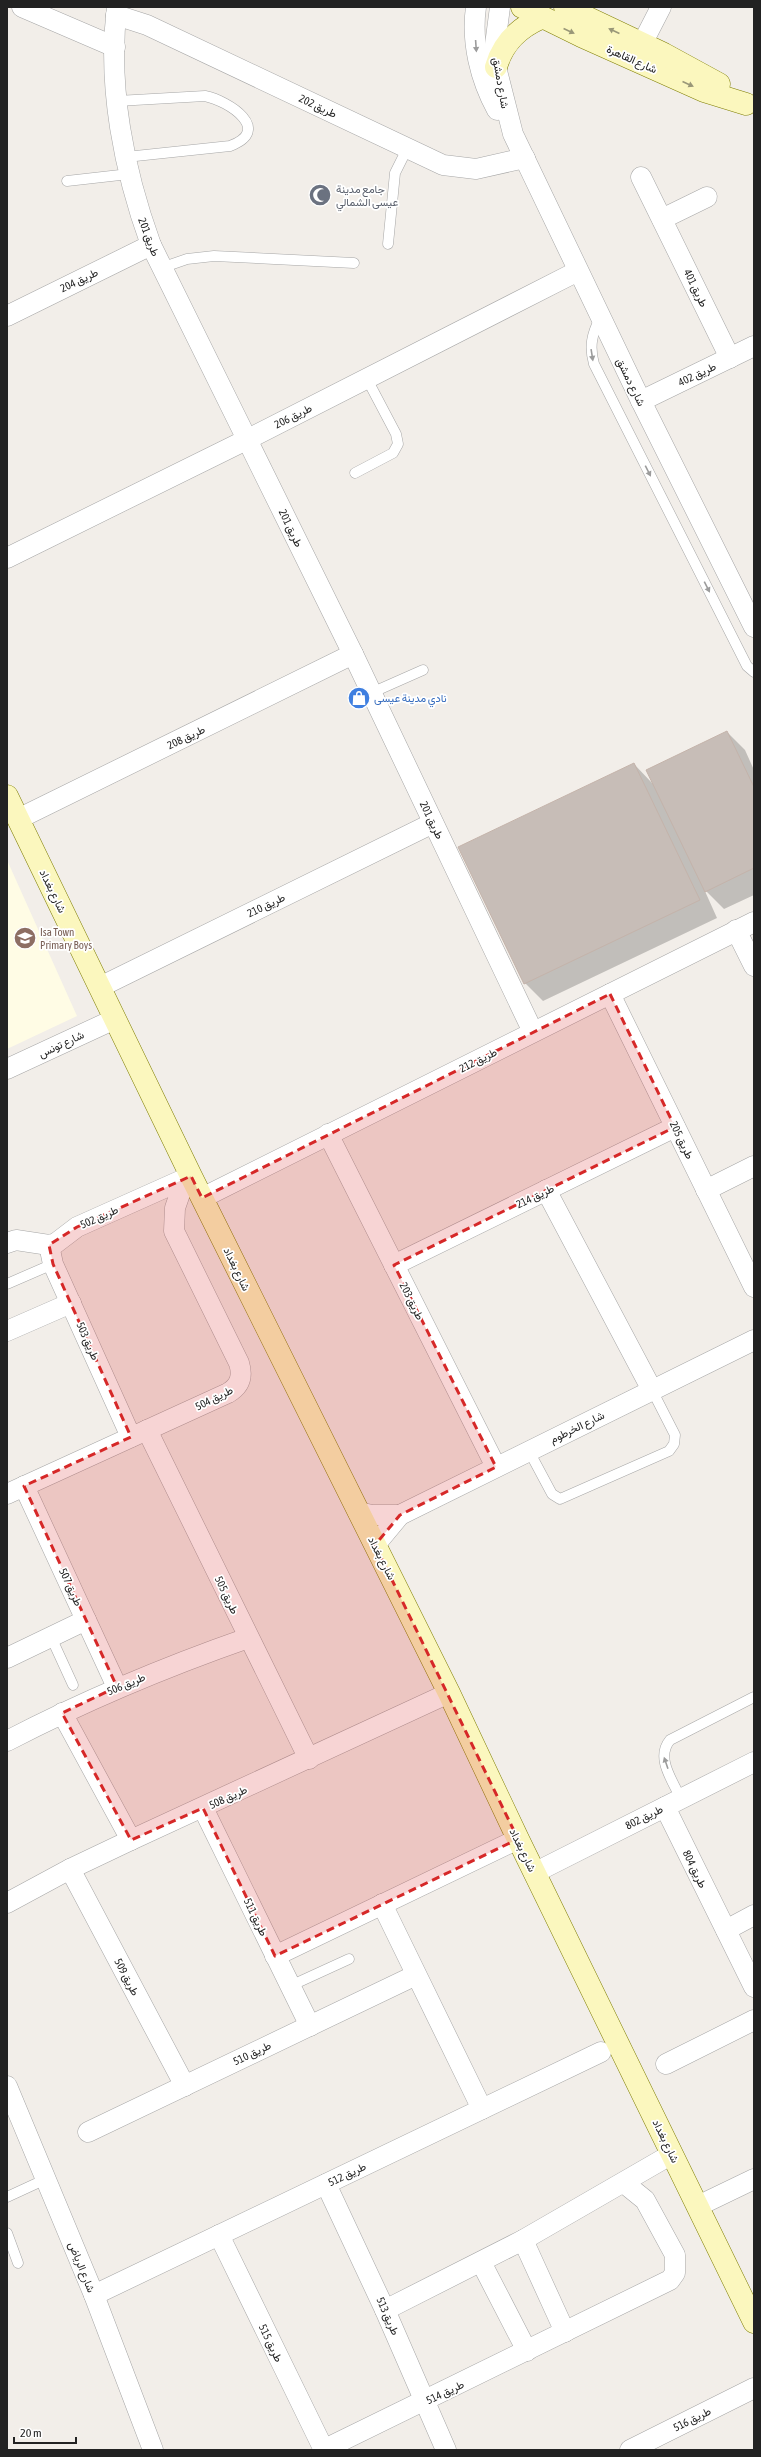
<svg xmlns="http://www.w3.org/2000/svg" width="761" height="2457" font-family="'Asap Condensed',Vazirmatn,sans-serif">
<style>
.education{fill:#fffce5}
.shadow{fill:#0003}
.building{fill:#c7bdb7;stroke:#c4b3aa}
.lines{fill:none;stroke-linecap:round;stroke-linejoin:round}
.lane-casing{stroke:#a6a6a6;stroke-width:11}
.street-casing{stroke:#a6a6a6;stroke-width:21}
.secondary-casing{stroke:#7f7e03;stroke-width:23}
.lane{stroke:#fff;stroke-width:10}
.street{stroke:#fff;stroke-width:20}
.secondary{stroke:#fbf7be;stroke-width:22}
.oneway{fill:#999778}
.oneway2{fill:#9c9c9c}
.marked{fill:#d62828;fill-opacity:0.2;stroke:#d62828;stroke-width:3;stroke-dasharray:8 5;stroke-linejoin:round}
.labels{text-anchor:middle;stroke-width:3.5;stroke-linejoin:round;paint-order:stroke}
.street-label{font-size:11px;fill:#222;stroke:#fff}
.worship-label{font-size:11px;fill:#5b616d;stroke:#fff;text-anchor:start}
.shop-label{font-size:11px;fill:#366cbe;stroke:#fff;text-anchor:start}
.education-label{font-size:11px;fill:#785e54;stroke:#fff;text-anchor:start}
</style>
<rect width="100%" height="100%" fill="#f2eee9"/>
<path class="education" d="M7,860L77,1016L7,1049Z"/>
<path class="shadow" d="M727,732L745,750L754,770V895L724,909L704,889L717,918L543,1001L525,983L634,764L652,783Z"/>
<g class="building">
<path d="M727,731L754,787V868L705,892L646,770Z"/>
<path d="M634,763L700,900L524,984L458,847Z"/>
</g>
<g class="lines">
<g class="lane-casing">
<g id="lane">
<path d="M117,101L205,96C229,101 273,130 230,146L126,157"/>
<path d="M67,181L129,174"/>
<path d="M388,244L395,173L407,149"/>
<path d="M161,268L187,259L214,256L354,263"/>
<path d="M600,318C592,334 589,346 594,364L747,666L754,672"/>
<path d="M355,473L393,453L398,444L396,434L367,379"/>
<path d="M371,693L423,670"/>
<path d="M7,1284L53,1264"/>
<path d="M529,1451L552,1494L560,1499L669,1451L674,1444L675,1435L652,1390"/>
<path d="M51,1637L73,1685"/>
<path d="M681,1799C673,1781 655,1758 670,1740L754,1697"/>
<path d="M290,1986L349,1959"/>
<path d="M7,2197L46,2179"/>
<path d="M7,2233L18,2263"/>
</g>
</g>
<g class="street-casing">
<g id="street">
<path d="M22,7L115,47"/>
<path d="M117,7C107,86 124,171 151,245L353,654L533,1032"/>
<path d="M476,7C471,42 480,79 497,110"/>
<path d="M500,7L495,45L496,67L513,134L641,401L754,627"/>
<path d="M116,15L147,25L443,165L476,169L525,158"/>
<path d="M642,44L661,7"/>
<path d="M641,177L730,358"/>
<path d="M662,219L707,197"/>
<path d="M7,316L151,245"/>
<path d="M641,401L754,346"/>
<path d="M7,558L248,439L578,271"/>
<path d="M18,819L353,654"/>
<path d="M736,930L754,966"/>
<path d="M100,987L433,823"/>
<path d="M610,994L754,1287"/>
<path d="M7,1069L115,1019"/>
<path d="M328,1134L496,1467"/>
<path d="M546,1190L652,1390"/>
<path d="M706,1190L754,1166"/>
<path d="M202,1198L754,922"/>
<path d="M7,1243L16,1240L49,1245L56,1243L77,1227L191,1176"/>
<path d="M49,1245L53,1264L131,1437"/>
<path d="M394,1265L675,1127"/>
<path d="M7,1331L71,1303"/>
<path d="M147,1430L309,1759"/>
<path d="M24,1486L117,1687"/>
<path d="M7,1494L228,1393C240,1386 243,1376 239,1363L174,1231L175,1208L185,1179"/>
<path d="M358,1512L372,1515H400"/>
<path d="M375,1545L400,1515L754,1340"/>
<path d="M7,1658L86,1620"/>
<path d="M62,1713L131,1840"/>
<path d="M7,1741C86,1700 165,1667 248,1638"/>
<path d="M665,1807L754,1987"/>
<path d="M203,1808L310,2026"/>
<path d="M70,1869L185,2086"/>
<path d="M534,1873L754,1762"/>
<path d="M7,1903L70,1869L131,1840L449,1693"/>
<path d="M382,1904L482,2109"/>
<path d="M726,1930L754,1915"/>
<path d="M275,1956L518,1839"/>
<path d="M666,2064L754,2020"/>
<path d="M7,2086L94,2295L153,2450"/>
<path d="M88,2132L416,1975"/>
<path d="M326,2184L385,2310L446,2450"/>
<path d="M698,2206L754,2179"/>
<path d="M219,2235L324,2450"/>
<path d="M523,2240L565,2332"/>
<path d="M481,2262L527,2351"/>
<path d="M94,2295L601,2052"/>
<path d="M385,2310L523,2240L672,2154"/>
<path d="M323,2450L670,2280L675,2273V2255L645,2200L624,2183"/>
<path d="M630,2450L754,2388"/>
</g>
</g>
<g class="secondary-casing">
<g id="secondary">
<path d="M522,7L581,36L704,91L746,104"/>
<path d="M565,7L664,54L719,84"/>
<path d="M496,67C503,43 518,28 541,18"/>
<path d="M7,796L191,1176L449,1693L518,1839L754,2322"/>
</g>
</g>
<use href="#lane" class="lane"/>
<use href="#street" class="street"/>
<use href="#secondary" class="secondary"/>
</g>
<defs><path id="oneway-solid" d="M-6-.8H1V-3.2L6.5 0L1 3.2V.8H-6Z"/></defs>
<g class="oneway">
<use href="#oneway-solid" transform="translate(569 31) rotate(25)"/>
<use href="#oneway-solid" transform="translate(614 31) rotate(-155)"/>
<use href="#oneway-solid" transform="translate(688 84) rotate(24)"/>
</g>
<g class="oneway2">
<use href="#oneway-solid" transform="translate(476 46) rotate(86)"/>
<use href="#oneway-solid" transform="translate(592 355) rotate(81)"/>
<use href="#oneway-solid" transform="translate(648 471) rotate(63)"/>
<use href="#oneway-solid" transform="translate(707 587) rotate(63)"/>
<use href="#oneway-solid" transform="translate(666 1763) rotate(-109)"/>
</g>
<path class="marked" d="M610,994L675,1127L394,1265L496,1467L400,1515L375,1545L518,1839L275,1956L203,1808L131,1840L62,1713L117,1687L24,1486L131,1437L53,1264L49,1245L77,1227L191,1176L202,1198Z"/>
<defs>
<g id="mosque-disc" transform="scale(1.15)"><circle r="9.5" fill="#6b7280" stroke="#fff"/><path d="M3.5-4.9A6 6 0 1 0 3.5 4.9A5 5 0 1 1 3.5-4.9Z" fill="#fff"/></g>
<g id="shop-disc" transform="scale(1.15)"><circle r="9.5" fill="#3f7fe0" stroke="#fff"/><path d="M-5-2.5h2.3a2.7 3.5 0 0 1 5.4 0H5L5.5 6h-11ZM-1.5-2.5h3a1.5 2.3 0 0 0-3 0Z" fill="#fff"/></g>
<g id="school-disc" transform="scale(1.15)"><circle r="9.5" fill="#8d6e63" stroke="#fff"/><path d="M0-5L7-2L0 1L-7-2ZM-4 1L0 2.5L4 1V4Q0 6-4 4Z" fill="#fff"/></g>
</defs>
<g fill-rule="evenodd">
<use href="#mosque-disc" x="320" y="195"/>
<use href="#shop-disc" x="359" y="698"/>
<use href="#school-disc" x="25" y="938"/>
</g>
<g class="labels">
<g class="street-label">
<text transform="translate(632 59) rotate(24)" y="4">شارع القاهرة</text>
<text transform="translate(501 83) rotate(80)" y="4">شارع دمشق</text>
<text transform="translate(318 106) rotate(25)" y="4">طريق 202</text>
<text transform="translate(149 237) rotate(69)" y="4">طريق 201</text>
<text transform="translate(79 280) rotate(-26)" y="4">طريق 204</text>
<text transform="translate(696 288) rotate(64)" y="4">طريق 401</text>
<text transform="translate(697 374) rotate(-26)" y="4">طريق 402</text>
<text transform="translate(631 382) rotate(64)" y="4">شارع دمشق</text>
<text transform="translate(293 416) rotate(-27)" y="4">طريق 206</text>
<text transform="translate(291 528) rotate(64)" y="4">طريق 201</text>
<text transform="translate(186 737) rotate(-26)" y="4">طريق 208</text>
<text transform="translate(432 820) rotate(64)" y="4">طريق 201</text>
<text transform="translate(53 891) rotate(64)" y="4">شارع بغداد</text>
<text transform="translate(266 905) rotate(-26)" y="4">طريق 210</text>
<text transform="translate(61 1044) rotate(-25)" y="4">شارع تونس</text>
<text transform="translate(478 1060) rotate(-27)" y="4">طريق 212</text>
<text transform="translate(682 1140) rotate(64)" y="4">طريق 205</text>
<text transform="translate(535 1196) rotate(-26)" y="4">طريق 214</text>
<text transform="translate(99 1217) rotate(-24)" y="4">طريق 502</text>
<text transform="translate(237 1269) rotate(64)" y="4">شارع بغداد</text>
<text transform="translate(412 1301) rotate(63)" y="4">طريق 203</text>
<text transform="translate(88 1341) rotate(66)" y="4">طريق 503</text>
<text transform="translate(214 1398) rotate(-27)" y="4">طريق 504</text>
<text transform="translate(577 1427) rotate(-26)" y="4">شارع الخرطوم</text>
<text transform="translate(382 1558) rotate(63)" y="4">شارع بغداد</text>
<text transform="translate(71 1587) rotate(65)" y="4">طريق 507</text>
<text transform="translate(227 1595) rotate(64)" y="4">طريق 505</text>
<text transform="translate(126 1684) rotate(-23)" y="4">طريق 506</text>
<text transform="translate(228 1797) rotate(-25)" y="4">طريق 508</text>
<text transform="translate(644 1817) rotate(-27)" y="4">طريق 802</text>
<text transform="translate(523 1850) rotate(64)" y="4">شارع بغداد</text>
<text transform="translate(695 1869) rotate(64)" y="4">طريق 804</text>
<text transform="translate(256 1917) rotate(64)" y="4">طريق 511</text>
<text transform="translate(127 1977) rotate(62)" y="4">طريق 509</text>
<text transform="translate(252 2053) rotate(-26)" y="4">طريق 510</text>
<text transform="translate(666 2141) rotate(64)" y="4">شارع بغداد</text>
<text transform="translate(347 2174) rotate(-26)" y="4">طريق 512</text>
<text transform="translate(82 2267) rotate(68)" y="4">شارع الرياض</text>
<text transform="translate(388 2316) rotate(66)" y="4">طريق 513</text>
<text transform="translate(271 2343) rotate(64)" y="4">طريق 515</text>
<text transform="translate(445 2392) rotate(-26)" y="4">طريق 514</text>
<text transform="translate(692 2419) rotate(-27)" y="4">طريق 516</text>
</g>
<g class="worship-label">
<text x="336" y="193">جامع مدينة<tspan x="336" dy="13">عيسى الشمالي</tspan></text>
</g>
<g class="shop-label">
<text x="374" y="702">نادي مدينة عيسى</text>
</g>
<g class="education-label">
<text x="40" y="936">Isa Town<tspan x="40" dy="13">Primary Boys</tspan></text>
</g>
</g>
<rect width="761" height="2457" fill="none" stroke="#222222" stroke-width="16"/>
<path d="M14 2437v6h62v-6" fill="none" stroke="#222222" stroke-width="2"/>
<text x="20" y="2437" font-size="12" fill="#222222" stroke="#ffffff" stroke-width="3" paint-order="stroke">20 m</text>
</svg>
